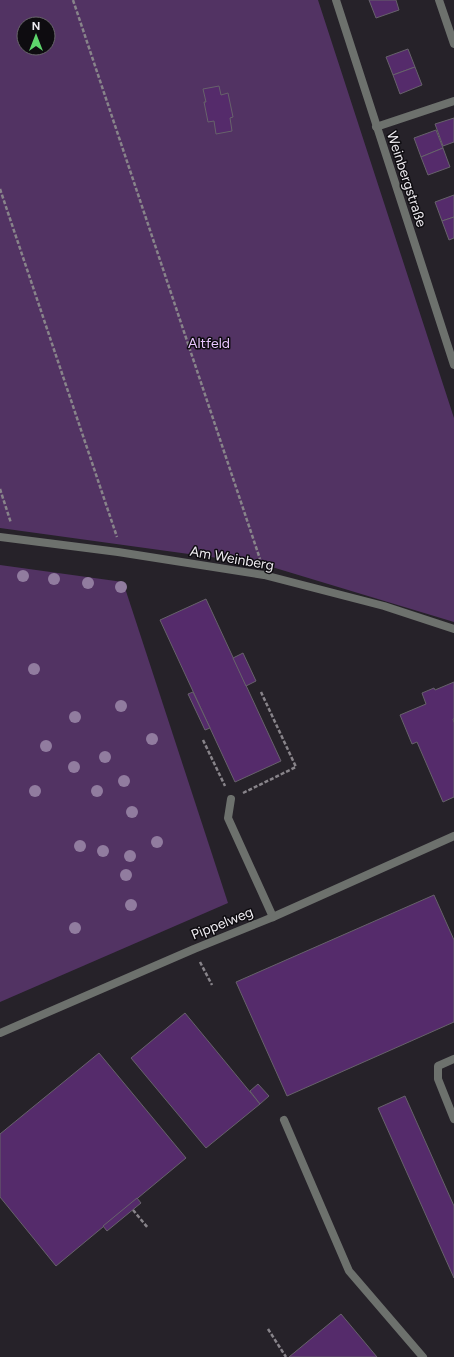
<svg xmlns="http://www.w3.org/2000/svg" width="454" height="1357" font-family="Figtree,sans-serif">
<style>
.green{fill:#523363;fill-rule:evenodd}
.building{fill:#552b6b;stroke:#67626b}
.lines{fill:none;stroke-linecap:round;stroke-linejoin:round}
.path{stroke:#88848a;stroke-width:2.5;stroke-dasharray:4 2;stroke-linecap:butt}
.lane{stroke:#6d716d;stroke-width:8}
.street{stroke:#6d716d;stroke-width:8}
.tree{fill:#917c9f}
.labels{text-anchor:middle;stroke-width:3;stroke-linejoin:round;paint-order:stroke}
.street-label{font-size:14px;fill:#eeebf0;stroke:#0e0c10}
.park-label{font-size:14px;fill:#e9c6ff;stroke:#0e0c10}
</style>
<rect width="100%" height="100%" fill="#262229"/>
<g class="green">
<path d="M0,0H318L454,418V622L262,564L0,528ZM24,24H48V48H24Z"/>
<path d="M0,565L123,582L228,903L0,1002Z"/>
</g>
<g class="building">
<path d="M369,0H396L399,10L376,18Z"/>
<path d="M408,49L415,67L393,75L386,57Z"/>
<path d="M415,67L422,85L400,94L393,75Z"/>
<path d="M219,86L221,95L228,93L233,117L230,118L232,131L216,134L214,121L208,122L204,102H206L203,89Z"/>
<path d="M454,118V142L443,146L435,124Z"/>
<path d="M436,130L443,148L421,157L414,138Z"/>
<path d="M443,148L450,167L428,175L421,157Z"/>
<path d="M454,195V217L442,221L435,202Z"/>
<path d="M454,217V238L449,240L442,221Z"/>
<path d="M206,599L281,761L235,782L160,620Z"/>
<path d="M243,653L256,681L246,686L233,658Z"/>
<path d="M454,682V719H453L454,723V797L443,802L417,742L412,744L400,715L426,704L422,693L434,688L435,690Z"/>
<path d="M193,692L210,728L205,730L188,694Z"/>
<path d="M434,895L454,940V1022L287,1096L236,982Z"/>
<path d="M185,1013L260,1104L206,1148L131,1058Z"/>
<path d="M99,1053L186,1158L56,1266L0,1197V1134Z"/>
<path d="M258,1084L269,1096L260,1104L250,1091Z"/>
<path d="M405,1096L454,1206V1278L378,1108Z"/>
<path d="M137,1198L141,1203L107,1231L103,1226Z"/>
<path d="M341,1314L377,1357H289Z"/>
</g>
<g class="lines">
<g class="path">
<path d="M73,0L260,559"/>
<path d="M0,189L117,537"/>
<path d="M0,489L11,523"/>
<path d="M203,740L225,786"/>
<path d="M243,793L296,767L261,692"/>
<path d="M200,962L212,985"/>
<path d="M133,1210L148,1228"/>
<path d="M268,1329L286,1357"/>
</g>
<g class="lane">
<path d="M439,0L454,44"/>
<path d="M376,127L454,101"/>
<path d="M231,799L228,818L273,917"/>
<path d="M454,1059L438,1066V1079L454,1119"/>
<path d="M284,1120L349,1271L423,1357"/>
</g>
<g class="street">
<path d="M336,0L454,365"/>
<path d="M0,537L118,552L264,575L384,606L454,629"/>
<path d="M0,1033L194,949L273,917L454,836"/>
</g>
</g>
<g class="tree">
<circle cx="23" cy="576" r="6"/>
<circle cx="54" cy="579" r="6"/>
<circle cx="88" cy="583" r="6"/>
<circle cx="121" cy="587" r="6"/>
<circle cx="34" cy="669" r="6"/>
<circle cx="121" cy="706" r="6"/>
<circle cx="75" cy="717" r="6"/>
<circle cx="152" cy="739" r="6"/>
<circle cx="46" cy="746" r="6"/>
<circle cx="105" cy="757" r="6"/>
<circle cx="74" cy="767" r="6"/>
<circle cx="124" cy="781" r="6"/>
<circle cx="35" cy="791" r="6"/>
<circle cx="97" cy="791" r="6"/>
<circle cx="132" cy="812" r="6"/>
<circle cx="157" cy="842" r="6"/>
<circle cx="80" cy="846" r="6"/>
<circle cx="103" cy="851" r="6"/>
<circle cx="130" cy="856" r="6"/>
<circle cx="126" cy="875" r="6"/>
<circle cx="131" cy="905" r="6"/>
<circle cx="75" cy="928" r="6"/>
</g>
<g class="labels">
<g class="street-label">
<text transform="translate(407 179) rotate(72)" y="5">Weinbergstraße</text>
<text transform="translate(232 558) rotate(10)" y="5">Am Weinberg</text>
<text transform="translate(222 923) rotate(-22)" y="5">Pippelweg</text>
</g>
<g class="park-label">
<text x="209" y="348">Altfeld</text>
</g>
</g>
<g transform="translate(36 36)"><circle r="19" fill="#0e0c10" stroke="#68656a"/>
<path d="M0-3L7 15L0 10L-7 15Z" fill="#5ed56c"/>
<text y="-6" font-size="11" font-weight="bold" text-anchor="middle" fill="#eeebf0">N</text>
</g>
</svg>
